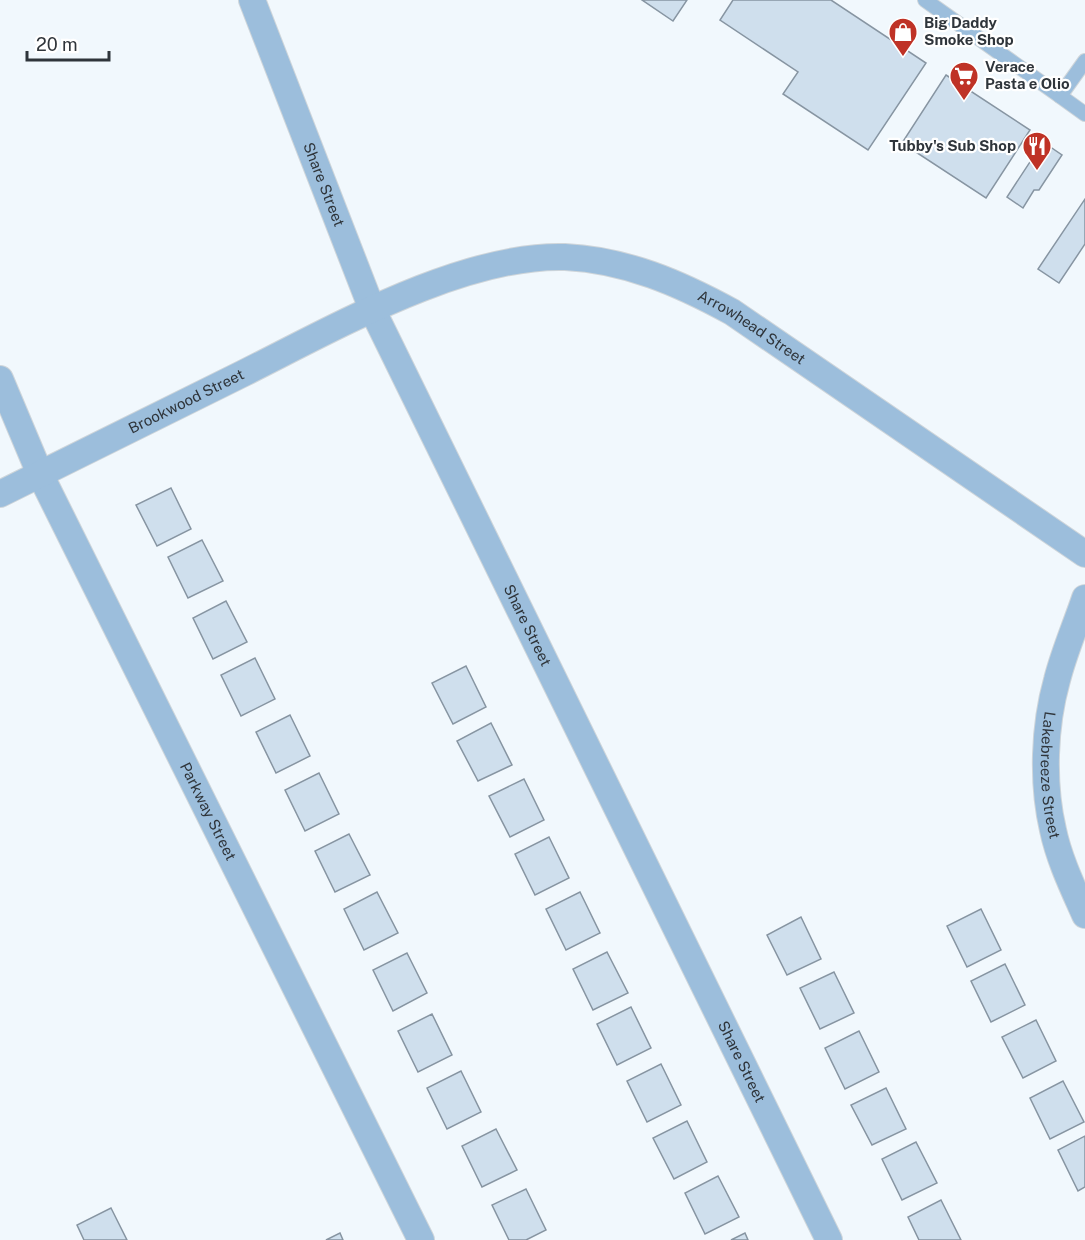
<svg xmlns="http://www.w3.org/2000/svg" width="1085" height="1240" font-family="'Public Sans',sans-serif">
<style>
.building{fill:#cfdfed;stroke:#8795a2;stroke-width:1.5}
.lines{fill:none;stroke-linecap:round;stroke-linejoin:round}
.lane-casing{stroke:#ced5da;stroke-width:16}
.street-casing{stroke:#ced5da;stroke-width:28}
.lane{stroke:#9cbedc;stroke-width:14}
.street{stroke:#9cbedc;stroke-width:26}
.labels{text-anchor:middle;stroke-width:4.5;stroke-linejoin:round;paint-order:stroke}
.poi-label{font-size:15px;font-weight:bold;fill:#2f353b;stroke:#fff;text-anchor:start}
.street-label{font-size:15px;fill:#2f353b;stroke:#fff}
</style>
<rect width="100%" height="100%" fill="#f1f8fd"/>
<g class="building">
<path d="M642,0H687L673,21Z"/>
<path d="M733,0H831L926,63L868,150L783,94L798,72L720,20Z"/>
<path d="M946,75L1030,130L986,198L902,143Z"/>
<path d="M1043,142L1062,155L1039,190H1034L1023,208L1007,197Z"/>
<path d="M1085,199V244L1059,283L1038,269Z"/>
<path d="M171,488L191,529L157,546L136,505Z"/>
<path d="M202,540L223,581L188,598L168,557Z"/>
<path d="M226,601L247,642L213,659L193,618Z"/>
<path d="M255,658L275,699L241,716L221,675Z"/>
<path d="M466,666L486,707L453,724L432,683Z"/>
<path d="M290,715L310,756L276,773L256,732Z"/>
<path d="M491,723L512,765L478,781L457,741Z"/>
<path d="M319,773L339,814L305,831L285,790Z"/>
<path d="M524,779L544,820L510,837L489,796Z"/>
<path d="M349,834L370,875L335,892L315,851Z"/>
<path d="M549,837L569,878L535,895L515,854Z"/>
<path d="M377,892L398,933L364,950L344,909Z"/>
<path d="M580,892L600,933L566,950L546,909Z"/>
<path d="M981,909L1001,950L967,967L947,926Z"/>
<path d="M801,917L821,959L787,975L767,935Z"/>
<path d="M607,952L628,993L593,1010L573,969Z"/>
<path d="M407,953L427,993L393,1011L373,970Z"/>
<path d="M1005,964L1025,1005L991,1022L971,981Z"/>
<path d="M834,972L854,1013L820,1029L800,988Z"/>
<path d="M631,1007L651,1048L617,1065L597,1024Z"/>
<path d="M432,1014L452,1055L418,1072L398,1031Z"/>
<path d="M1036,1020L1056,1061L1023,1078L1002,1037Z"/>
<path d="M859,1031L879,1072L845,1089L825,1048Z"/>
<path d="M661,1064L681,1105L647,1122L627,1081Z"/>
<path d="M461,1071L481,1112L447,1129L427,1088Z"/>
<path d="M1063,1081L1084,1122L1050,1139L1030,1098Z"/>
<path d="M886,1088L906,1129L872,1145L851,1105Z"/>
<path d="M687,1121L707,1162L674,1179L653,1138Z"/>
<path d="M496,1129L517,1170L482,1187L462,1146Z"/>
<path d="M1085,1136V1187L1078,1191L1058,1150Z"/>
<path d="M916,1142L937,1183L902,1200L882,1159Z"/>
<path d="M718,1176L739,1217L705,1234L685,1193Z"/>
<path d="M526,1189L546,1230L526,1240H509L492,1205Z"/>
<path d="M941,1200L961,1240H919L908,1217Z"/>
<path d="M111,1208L127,1240H84L77,1225Z"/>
<path d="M340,1233L343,1240H326Z"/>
<path d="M745,1233L748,1240H731Z"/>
</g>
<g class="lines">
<g class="lane-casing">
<g id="lane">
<path d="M925,0L1060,96"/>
<path d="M1085,61L1060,96L1085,114"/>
</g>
</g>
<g class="street-casing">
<g id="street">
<path id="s1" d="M252,0L372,309L829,1240"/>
<path id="s2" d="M0,379L40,474L421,1240"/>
<path id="s3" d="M0,494C81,454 162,413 244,373C334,328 463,254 565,257C626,260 679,283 732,312L1085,554"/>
<path id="s4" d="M1085,598C1076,625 1064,652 1057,680C1044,726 1042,783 1053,830C1059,859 1073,888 1085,915"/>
</g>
</g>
<use href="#lane" class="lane"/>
<use href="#street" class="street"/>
</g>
<defs>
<g id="shop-pin" transform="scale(1.5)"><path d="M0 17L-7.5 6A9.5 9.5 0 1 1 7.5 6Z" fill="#bf3226" stroke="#fff"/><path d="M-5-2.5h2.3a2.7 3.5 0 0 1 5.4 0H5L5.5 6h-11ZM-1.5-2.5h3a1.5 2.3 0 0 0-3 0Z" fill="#fff"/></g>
<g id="supermarket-pin" transform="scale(1.5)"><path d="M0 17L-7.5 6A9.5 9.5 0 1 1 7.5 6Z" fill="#bf3226" stroke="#fff"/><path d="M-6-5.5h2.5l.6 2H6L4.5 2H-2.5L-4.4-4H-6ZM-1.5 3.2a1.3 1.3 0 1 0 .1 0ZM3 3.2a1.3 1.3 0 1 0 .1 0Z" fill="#fff"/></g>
<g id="restaurant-pin" transform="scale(1.5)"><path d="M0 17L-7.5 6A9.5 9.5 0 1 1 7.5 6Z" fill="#bf3226" stroke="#fff"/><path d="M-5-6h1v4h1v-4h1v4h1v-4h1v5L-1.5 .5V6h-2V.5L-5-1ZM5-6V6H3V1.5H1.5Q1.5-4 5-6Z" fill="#fff"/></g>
</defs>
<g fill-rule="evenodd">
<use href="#shop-pin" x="903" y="32"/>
<use href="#supermarket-pin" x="964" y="76"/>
<use href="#restaurant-pin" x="1037" y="146"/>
</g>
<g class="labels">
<g class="poi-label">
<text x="924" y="28">Big Daddy<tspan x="924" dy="17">Smoke Shop</tspan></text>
<text x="985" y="72">Verace<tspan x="985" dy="17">Pasta e Olio</tspan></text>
<text x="1016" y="151" text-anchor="end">Tubby's Sub Shop</text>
</g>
<g class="street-label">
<text dy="5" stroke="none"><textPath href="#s1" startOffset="198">Share Street</textPath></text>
<text dy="5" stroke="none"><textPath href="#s3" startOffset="819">Arrowhead Street</textPath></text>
<text dy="5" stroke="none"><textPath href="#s3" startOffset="208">Brookwood Street</textPath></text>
<text dy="5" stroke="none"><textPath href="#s1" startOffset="684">Share Street</textPath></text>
<text dy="5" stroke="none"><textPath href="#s4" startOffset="183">Lakebreeze Street</textPath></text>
<text dy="5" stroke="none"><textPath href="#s2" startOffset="480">Parkway Street</textPath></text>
<text dy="5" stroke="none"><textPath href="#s1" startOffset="1170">Share Street</textPath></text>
</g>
</g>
<path d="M27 51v9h82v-9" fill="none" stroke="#2f353b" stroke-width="3"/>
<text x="36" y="51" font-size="18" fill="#2f353b" stroke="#ffffff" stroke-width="4.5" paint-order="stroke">20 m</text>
</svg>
